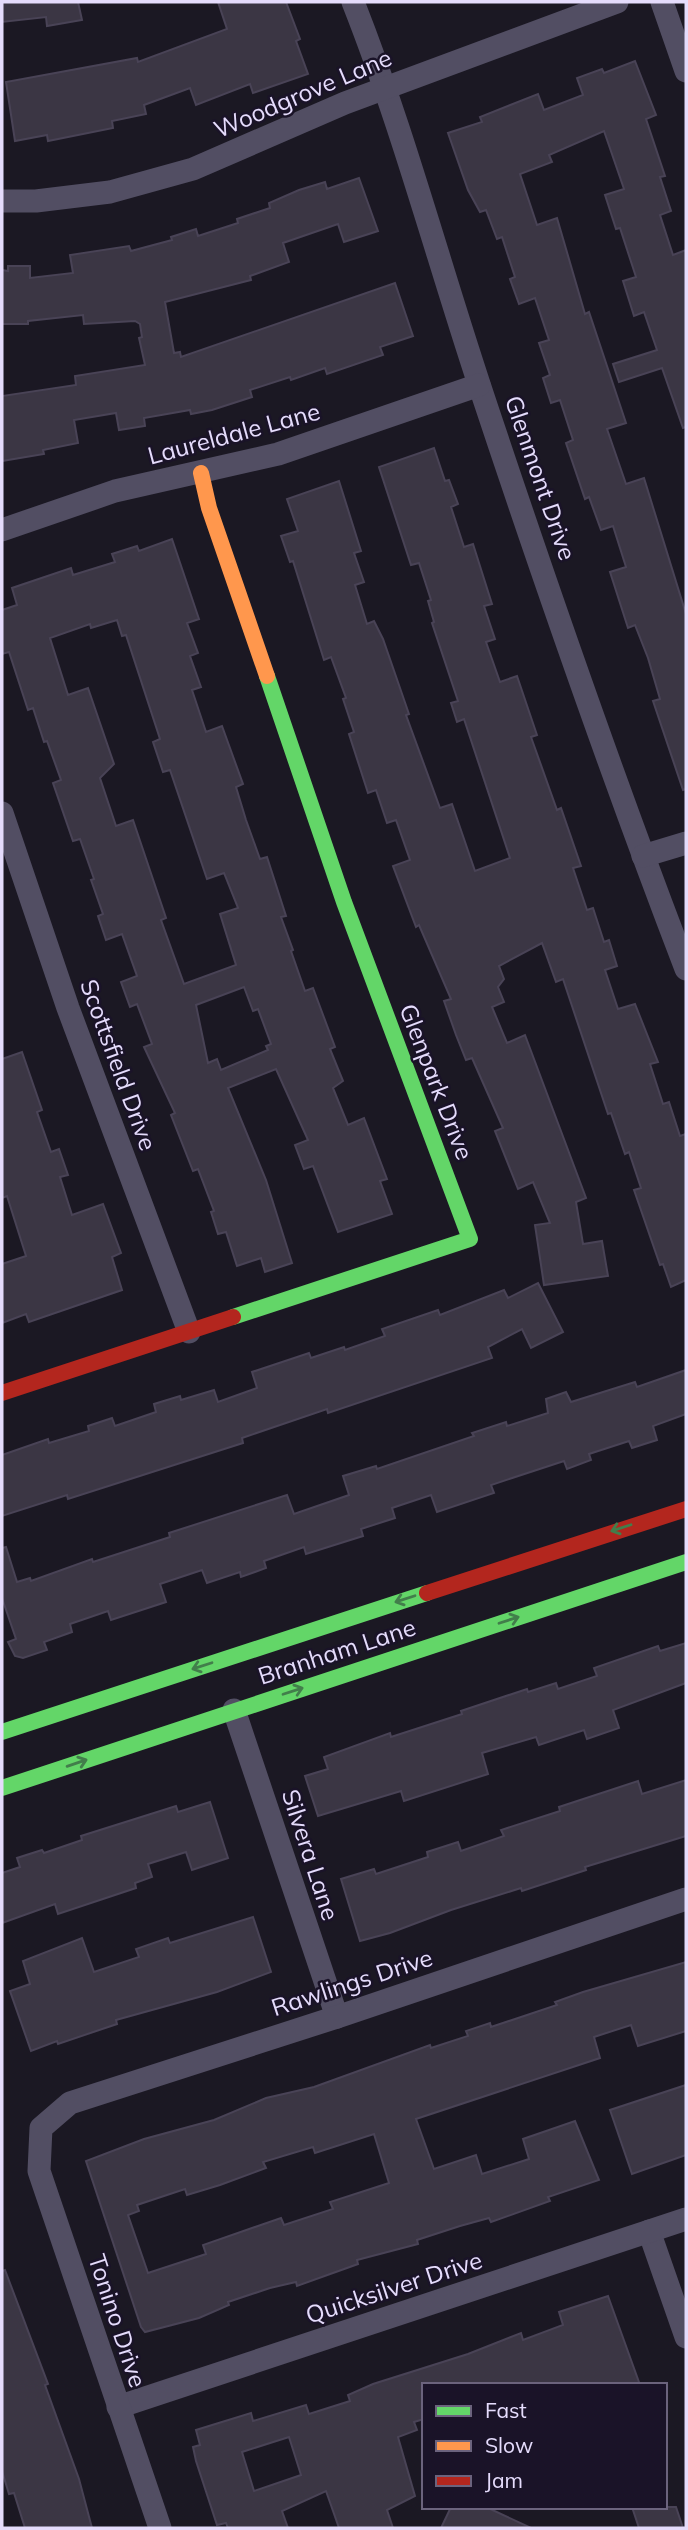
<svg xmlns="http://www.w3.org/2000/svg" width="688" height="2530" font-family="Mulish,sans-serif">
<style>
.building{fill:#3b3644;stroke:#494356;stroke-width:2;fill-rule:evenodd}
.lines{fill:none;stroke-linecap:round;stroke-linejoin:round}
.street{stroke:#524e63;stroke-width:23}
.fast{stroke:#63d668;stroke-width:16}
.slow{stroke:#ff974d;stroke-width:16}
.jam{stroke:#b3261e;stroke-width:16}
.oneway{stroke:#427e4b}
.labels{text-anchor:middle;stroke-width:5;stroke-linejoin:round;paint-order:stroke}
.street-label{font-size:24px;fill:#e5dcfc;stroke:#1a1328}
</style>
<rect width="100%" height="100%" fill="#1b1823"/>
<g class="building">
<path d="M2,2H78L82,20L47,26L46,17L2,22Z"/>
<path d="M218,2H286L300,39L296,41L308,74L253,93L250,84L196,105L190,88L144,105L146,114L112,121L113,128L48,141L47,135L15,141L6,82L137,58L138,62L227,29Z"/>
<path d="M635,61L656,115L646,119L665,176L660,177L671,211L660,215L673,255L686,250V427L683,428L662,368L619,382L613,364L657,350L644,312L634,316L623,281L636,277L620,228L616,229L605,195L624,189L604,131L549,155L552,162L520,174L537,225L557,218L585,314L589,312L626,423L607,429L626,484L644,478L686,614V789L683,790L653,701L660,699L648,658L635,625L628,628L610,572L626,567L613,526L601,530L589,497L585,499L566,443L573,440L560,400L551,403L543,378L550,375L539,343L549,340L535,298L519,304L510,279L515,277L502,237L497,239L486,210L480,212L468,190L448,133L482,122L480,117L538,94L544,110L583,95L577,78L602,69L604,73Z"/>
<path d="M359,178L378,231L344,242L338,224L283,243L289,262L250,276L251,280L165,302L174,353L180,352L181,357L395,283L413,336L380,347L383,355L327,374L325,368L291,380L290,377L250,390L252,397L212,410L191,414L190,410L144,418L145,426L119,430L116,413L74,420L78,443L43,450L44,454L2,461V396L76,385L75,376L145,365L139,338L142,337L140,324L135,321L84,324L83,315L28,321V324H2V270L8,271V266H30V278L73,273L70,255L129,246L131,251L172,240L171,237L196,229L198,236L238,223L237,219L270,208L269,203L299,190L325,182L327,189Z"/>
<path d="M434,448L445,481L449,480L458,504L451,507L464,547L473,544L492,604L484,606L495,639L486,642L500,682L517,676L537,735L531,737L557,810L561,808L581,866L573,868L587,910L593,908L604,942L609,940L617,966L605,970L618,1009L635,1004L658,1062L650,1064L663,1104L669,1102L680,1136L686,1134V1280L671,1287L663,1264L660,1265L634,1190L641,1188L629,1152L625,1154L611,1113L608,1114L563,979L556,982L542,943L499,966L504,979L498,987L504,1002L492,1007L507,1043L525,1035L586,1198L576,1202L583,1244L602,1241L608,1276L544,1285L535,1225L550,1223L533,1182L518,1189L495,1131L503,1128L472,1058L466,1060L456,1035L444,1001L451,999L419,925L416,927L393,866L410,860L396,820L387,823L376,790L368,793L349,734L354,732L343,699L346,698L331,657L324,660L293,561L290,562L281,536L298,531L287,499L339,481L361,551L354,553L364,582L355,585L367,624L374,621L383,639L409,714L406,715L440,808L452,804L475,871L510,858L464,719L457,722L451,703L458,701L432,623L434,622L428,601L431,600L419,563L411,565L379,467Z"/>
<path d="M172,539L199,619L187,623L198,653L190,656L201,687L192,690L206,732L222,726L243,784L236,787L246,820L260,859L267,857L286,916L281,917L293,950L291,951L305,991L313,988L335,1047L330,1049L343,1081L333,1088L348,1125L364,1118L387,1179L380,1181L392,1214L338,1232L313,1166L304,1169L295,1145L308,1140L276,1069L228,1088L266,1180L292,1263L265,1272L261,1258L237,1266L226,1232L218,1234L211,1212L214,1211L198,1169L193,1171L171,1115L175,1113L144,1047L152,1044L137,1004L130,1007L121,982L137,976L122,934L106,940L98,916L103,914L91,880L94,879L80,839L73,841L53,783L61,780L47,741L44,742L33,708L28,710L9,652L2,654V610L17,605L12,588L71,568L73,575L115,562L112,554L137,546L139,551ZM117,620L122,636L126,635L160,739L153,742L163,772L170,770L207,879L224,873L238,908L220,914L236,965L184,984L161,920L166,918L133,820L116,826L100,778L114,764L88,688L68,695L50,638L90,624L91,628ZM244,987L253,1011L258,1009L271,1044L266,1046L268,1050L221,1070L217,1059L208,1063L196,1005Z"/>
<path d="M22,1052L42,1110L37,1112L51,1152L59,1149L68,1175L60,1177L72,1215L103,1204L121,1253L112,1257L122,1290L29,1322L26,1314L2,1323V1264L26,1256L7,1196L2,1198V1059Z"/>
<path d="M538,1283L563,1332L531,1348L522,1329L488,1347L492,1358L328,1413L327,1409L242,1438L243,1443L68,1499L67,1495L2,1516V1455L48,1439L49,1443L89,1431L88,1426L112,1418L115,1426L156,1412L154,1404L180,1396L181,1400L214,1390L218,1402L257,1388L252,1372L309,1353L311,1358L344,1347L345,1350L385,1336L382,1329L438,1310L440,1315L504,1290L508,1298Z"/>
<path d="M686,1370V1414L653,1426L657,1440L632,1448L629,1441L589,1454L591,1460L567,1469L564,1461L491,1485L494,1493L437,1512L431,1495L392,1508L395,1518L361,1529L363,1536L306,1554L304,1547L264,1561L266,1568L241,1577L240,1572L207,1583L202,1570L160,1584L166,1602L111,1620L108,1611L70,1624L72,1632L44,1642L47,1650L23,1658L15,1656L8,1642L16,1639L2,1598V1548L6,1547L17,1582L30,1578L31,1581L92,1559L93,1562L170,1537L169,1533L287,1495L294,1514L349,1495L343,1476L376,1466L377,1469L474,1436L472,1433L506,1422L507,1426L548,1413L546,1399L566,1392L571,1402L635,1382L637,1387Z"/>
<path d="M686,1643V1683L613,1710L619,1728L587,1739L584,1730L539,1745L536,1737L482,1753L488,1774L404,1801L401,1791L318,1816L305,1776L328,1769L324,1757L390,1733L391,1737L462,1714L461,1711L527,1689L528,1692L556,1683L558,1689L597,1676L594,1668L658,1646L660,1651Z"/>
<path d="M686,1780V1836L585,1867L586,1870L522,1891L521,1888L451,1910L390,1933L360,1941L341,1879L374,1869L376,1874L428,1857L427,1852L458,1842L461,1851L504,1836L501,1830L560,1811L559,1807L638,1781L642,1794Z"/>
<path d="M210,1802L228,1858L192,1870L186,1852L148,1864L152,1877L135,1883L136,1888L58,1914L55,1904L2,1923V1873L20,1867L17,1858L42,1850L44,1853L82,1840L81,1836L176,1806L178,1812Z"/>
<path d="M253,1917L271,1972L217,1992L116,2020L117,2024L58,2044L57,2041L31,2051L10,1991L30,1984L23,1961L82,1938L94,1972L139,1957L136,1949L168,1938L170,1943Z"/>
<path d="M686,1962V2031L638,2046L631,2025L594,2037L600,2058L416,2119L434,2169L476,2155L482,2174L529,2159L523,2139L575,2121L599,2180L548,2197L550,2201L491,2222L489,2218L460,2226L417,2240L418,2244L357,2260L358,2264L297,2286L296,2282L270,2288L228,2302L229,2305L199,2318L145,2332L141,2327L86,2161L144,2139L214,2120L266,2098L314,2087L430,2045L431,2048L468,2036L466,2031L490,2023L491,2027L557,2005L555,2002L583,1992ZM374,2134L389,2183L330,2202L333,2209L284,2225L281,2218L203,2245L206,2254L148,2273L128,2215L139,2211L137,2205L185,2189L187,2195L220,2185L266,2168L263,2162L313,2147L315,2153Z"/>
<path d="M686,2085V2155L632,2174L610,2110Z"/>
<path d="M5,2270L48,2384L45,2385L79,2479L92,2528H25L14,2493L9,2494L2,2471V2271Z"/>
<path d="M608,2296L640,2385H424V2419L414,2422L417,2430L398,2437L415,2496L387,2510L393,2528H339L326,2491L282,2511L288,2528H228L226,2523L217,2525L196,2461L193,2447L200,2445L196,2430L251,2413L253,2421L306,2405L309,2414L350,2401L348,2395L373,2384L468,2354L521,2333L523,2340L563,2325L559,2312ZM289,2437L301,2475L254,2491L242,2452Z"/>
<path d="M451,2507H486L531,2528H441Z"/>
<path d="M632,2507H676L683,2528H639Z"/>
</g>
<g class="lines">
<g class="street">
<path d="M353,2C402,126 437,257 479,384C544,580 612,776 686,969"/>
<path d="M662,2L686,71"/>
<path d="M2,201H36L110,192L193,169L345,103L617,2"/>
<path d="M2,530L115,491L278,454L479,385"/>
<path d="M2,813L68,1008L189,1332"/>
<path d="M643,856L686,843"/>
<path d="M234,1710L337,2017"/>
<path d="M649,2231L686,2337"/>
<path d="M118,2407L686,2219"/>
<path d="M160,2528L39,2171L41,2128L70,2103L337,2017L686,1899"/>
</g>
<g class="fast">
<path d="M233,1317L470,1239L344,902L267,676"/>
<path d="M2,1732L427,1593"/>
<path d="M2,1788L686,1562"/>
</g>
<path class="slow" d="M201,473L209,508L267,676"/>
<g class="jam">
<path d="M2,1393L233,1317"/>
<path d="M427,1593L686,1509"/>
</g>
</g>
<defs><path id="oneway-shaft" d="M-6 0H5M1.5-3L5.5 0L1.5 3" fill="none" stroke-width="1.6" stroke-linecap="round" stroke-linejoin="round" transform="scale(1.75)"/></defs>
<g class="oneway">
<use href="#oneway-shaft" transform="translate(621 1528) rotate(162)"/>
<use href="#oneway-shaft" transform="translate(405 1599) rotate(162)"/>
<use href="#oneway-shaft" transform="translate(509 1620) rotate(-18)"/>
<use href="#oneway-shaft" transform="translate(202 1666) rotate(162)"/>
<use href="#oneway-shaft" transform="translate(293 1691) rotate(-18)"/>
<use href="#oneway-shaft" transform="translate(77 1763) rotate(-19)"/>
</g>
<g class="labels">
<g class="street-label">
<text transform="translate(303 94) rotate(-23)" y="8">Woodgrove Lane</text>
<text transform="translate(234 434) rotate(-15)" y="8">Laureldale Lane</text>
<text transform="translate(540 478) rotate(71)" y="8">Glenmont Drive</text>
<text transform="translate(118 1065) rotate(70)" y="8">Scottsfield Drive</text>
<text transform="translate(436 1082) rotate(69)" y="8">Glenpark Drive</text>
<text transform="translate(337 1652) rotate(-18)" y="8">Branham Lane</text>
<text transform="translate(310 1855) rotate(72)" y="8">Silvera Lane</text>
<text transform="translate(352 1983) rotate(-18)" y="8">Rawlings Drive</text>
<text transform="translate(394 2288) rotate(-18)" y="8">Quicksilver Drive</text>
<text transform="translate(117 2321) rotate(72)" y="8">Tonino Drive</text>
</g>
</g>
<rect width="688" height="2530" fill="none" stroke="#e5dcfc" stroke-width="7"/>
<rect x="422" y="2383" width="245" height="126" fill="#1a1328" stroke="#6b637d" stroke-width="2"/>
<rect x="436" y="2406" width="35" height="10" fill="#63d668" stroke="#6b637d" stroke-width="2"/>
<text x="485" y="2418" font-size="21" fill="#e5dcfc">Fast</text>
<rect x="436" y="2441" width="35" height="10" fill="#ff974d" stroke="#6b637d" stroke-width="2"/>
<text x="485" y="2453" font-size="21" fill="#e5dcfc">Slow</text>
<rect x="436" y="2476" width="35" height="10" fill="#b3261e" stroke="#6b637d" stroke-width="2"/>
<text x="485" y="2488" font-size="21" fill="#e5dcfc">Jam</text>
</svg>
